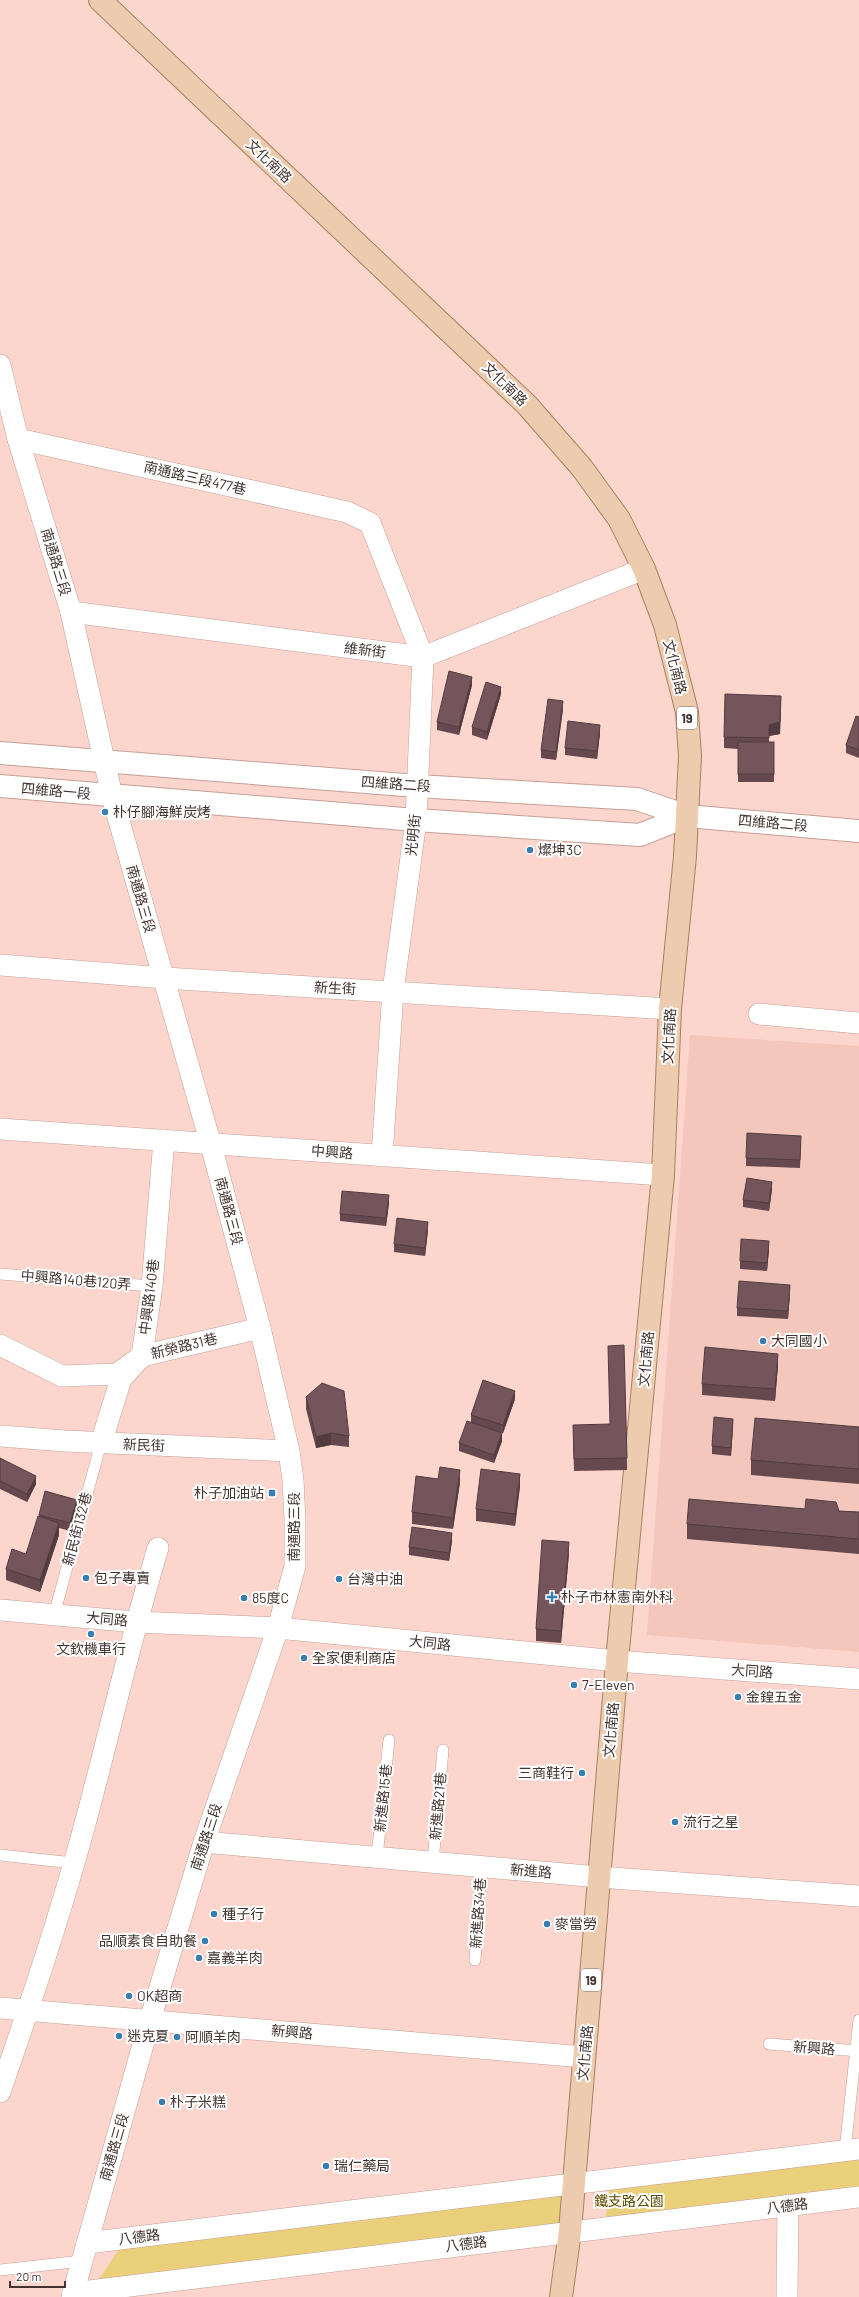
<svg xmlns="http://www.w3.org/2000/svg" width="859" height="2297" font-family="Barlow,'Noto Sans TC',sans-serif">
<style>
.built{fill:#f4c7bd}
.green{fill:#ead07a}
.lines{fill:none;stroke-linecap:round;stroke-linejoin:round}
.service-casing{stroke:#c4a097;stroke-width:12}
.minor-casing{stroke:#c4a097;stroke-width:22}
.tertiary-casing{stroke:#c4a097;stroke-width:24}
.primary-casing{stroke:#a8805f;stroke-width:24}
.service{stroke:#fff;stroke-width:11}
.minor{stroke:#fff;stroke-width:21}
.tertiary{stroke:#fff;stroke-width:22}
.primary{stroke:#eccbae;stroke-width:22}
.wall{fill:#65494f}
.shaded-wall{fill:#523c40}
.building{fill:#75555c;stroke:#523c40}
.poi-dot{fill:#377fb3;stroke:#fff;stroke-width:1.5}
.labels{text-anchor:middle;stroke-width:4;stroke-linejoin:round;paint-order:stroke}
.shield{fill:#fff;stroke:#7b706e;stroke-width:1}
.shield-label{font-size:13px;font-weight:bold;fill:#423330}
.street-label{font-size:14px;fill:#423330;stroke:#fff}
.poi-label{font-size:14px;fill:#423330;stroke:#fff;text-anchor:start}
.park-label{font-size:14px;fill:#5d4b01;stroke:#fff}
</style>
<rect width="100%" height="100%" fill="#fcd6cd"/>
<path class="built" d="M690,1035L859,1046V1652L647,1635Z"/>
<g class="green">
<path d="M859,2156V2190L605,2222L610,2186Z"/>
<path d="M567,2192L562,2228L95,2285L121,2246Z"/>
</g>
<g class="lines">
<g class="service-casing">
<g id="service">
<path d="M0,1274L152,1286"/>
<path d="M54,1615L101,1443"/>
<path d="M0,1855L73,1863"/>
<path d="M377,1857L389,1740"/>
<path d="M433,1862L443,1750"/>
<path d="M475,1960L481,1866"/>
<path d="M769,2044L859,2051"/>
<path d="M845,2151L859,2020"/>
<path d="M0,2270L82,2261"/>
</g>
</g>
<g class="minor-casing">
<g id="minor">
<path d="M0,365L18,439L71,612L112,796L211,1145L260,1328L289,1451L293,1480L295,1521V1566L278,1628L204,1842L150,2020L72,2297"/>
<path d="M18,439L347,512L370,523L423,657L416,820L393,991L382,1156"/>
<path d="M71,612L423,657L644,569"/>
<path d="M0,965L164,978L670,1009"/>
<path d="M759,1014L859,1023"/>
<path d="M0,1129L663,1175"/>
<path d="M0,1345L62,1376L117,1374L142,1356L260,1328"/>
<path d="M0,1436L65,1441L289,1451"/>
<path d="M101,1443L121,1379L142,1356L152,1286L164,1140"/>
<path d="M0,1610L136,1622L278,1628L617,1661L859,1679"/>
<path d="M204,1842L599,1877L859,1896"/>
<path d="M0,2008L584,2057"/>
<path d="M0,2092C32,1999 64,1904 89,1809C112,1722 132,1634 158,1548"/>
<path d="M87,2243L859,2149"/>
<path d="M73,2293L859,2197"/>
<path d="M787,2297L788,2205"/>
</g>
</g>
<g class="tertiary-casing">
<g id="tertiary">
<path d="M0,753L417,786L637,799L687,816L859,831"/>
<path d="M0,786L416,820L640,835L687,816"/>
</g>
</g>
<g class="primary-casing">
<path id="primary" d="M100,0L527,405L582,468L619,519L644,569L665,625L687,712L690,756L685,856L670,1009L663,1175L617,1661L570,2231L561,2297"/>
</g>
<use href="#service" class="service"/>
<use href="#minor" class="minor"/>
<use href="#tertiary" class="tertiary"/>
<use href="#primary" class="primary"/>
</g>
<g class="wall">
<path d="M472,685L459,735L437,730V722Z"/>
<path d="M501,694L487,740L472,735V727Z"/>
<path d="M781,708L780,734L769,736V742H774V782H738V749L724,748V737Z"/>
<path d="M563,709L556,760L541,758V750Z"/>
<path d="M859,717V758L846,753V745Z"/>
<path d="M600,733L597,759L565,755V748Z"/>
<path d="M801,1144L800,1168L746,1166V1158Z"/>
<path d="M772,1189L769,1211L743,1207V1200Z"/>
<path d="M389,1203L386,1226L340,1221V1214Z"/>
<path d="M428,1230L425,1256L394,1252V1244Z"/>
<path d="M769,1249L767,1271L740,1269V1261Z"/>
<path d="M790,1292L788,1319L737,1316V1308Z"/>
<path d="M778,1365L775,1401L702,1395V1384Z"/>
<path d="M306,1397L349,1436V1447L331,1445L316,1448L306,1409Z"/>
<path d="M515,1399L503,1433H502V1441L494,1463L459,1451V1443L471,1422V1415Z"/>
<path d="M733,1426L731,1456L712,1454V1446Z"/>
<path d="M859,1427V1484L751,1475V1460Z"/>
<path d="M573,1437L627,1458V1470L574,1471Z"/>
<path d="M0,1458L36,1484L27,1502L0,1489Z"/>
<path d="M460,1482L453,1529L412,1524V1512Z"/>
<path d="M520,1486L515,1526L476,1521V1509Z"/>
<path d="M77,1508L70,1531L59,1528V1535L40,1592L6,1580V1569L26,1554L39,1517V1515Z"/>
<path d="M805,1509L839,1511L859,1512V1554L687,1539V1524Z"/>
<path d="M452,1541L449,1561L409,1555V1547Z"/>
<path d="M569,1553L561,1643L536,1641V1629Z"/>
</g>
<g class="shaded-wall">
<path d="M472,677V685L459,735V727Z"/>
<path d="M501,687V694L487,740V732Z"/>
<path d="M781,696L780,734L769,736V750V725Z"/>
<path d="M563,701V709L556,760V752Z"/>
<path d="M600,725V733L597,759V751Z"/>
<path d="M772,1182V1189L769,1211V1203Z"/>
<path d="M389,1195V1203L386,1226V1218Z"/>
<path d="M428,1222V1230L425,1256V1248Z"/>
<path d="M769,1241V1249L767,1271V1263Z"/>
<path d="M790,1285V1292L788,1319V1311Z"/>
<path d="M778,1354V1365L775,1401V1389Z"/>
<path d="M515,1391V1399L503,1433V1425Z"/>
<path d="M733,1419V1426L731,1456V1448Z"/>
<path d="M331,1433V1445L316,1448V1437Z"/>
<path d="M502,1433V1441L494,1463V1455Z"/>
<path d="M460,1470V1482L453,1529V1518Z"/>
<path d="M520,1474V1486L515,1526V1514Z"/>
<path d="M36,1476V1484L27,1502V1494Z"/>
<path d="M77,1500V1508L70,1531V1523Z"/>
<path d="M59,1523V1535L40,1592V1580Z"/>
<path d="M452,1533V1541L449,1561V1553Z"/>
<path d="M569,1542V1553L561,1643V1631Z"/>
</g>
<g class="building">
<path d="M449,671L472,677L459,727L437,722Z"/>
<path d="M486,682L501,687L487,732L472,727Z"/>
<path d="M725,694L781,696L780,722L769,725V738L724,737Z"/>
<path d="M548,699L563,701L556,752L541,750Z"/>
<path d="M856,716L859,717V750L846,745Z"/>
<path d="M568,721L600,725L597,751L565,748Z"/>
<rect x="738" y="742" width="36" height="32"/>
<path d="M747,1133L801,1136L800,1160L746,1158Z"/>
<path d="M747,1178L772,1182L769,1203L743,1200Z"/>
<path d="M342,1191L389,1195L386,1218L340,1214Z"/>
<path d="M397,1218L428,1222L425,1248L394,1244Z"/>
<path d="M741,1239L769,1241L767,1263L740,1261Z"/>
<path d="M739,1281L790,1285L788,1311L737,1308Z"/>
<path d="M624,1345L627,1458L574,1459L573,1425L610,1424L608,1346Z"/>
<path d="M705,1347L778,1354L775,1389L702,1384Z"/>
<path d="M483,1380L515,1391L503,1425L471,1415Z"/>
<path d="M322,1383L344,1391L349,1436L331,1433L316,1437L306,1397Z"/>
<path d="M714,1417L733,1419L731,1448L712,1446Z"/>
<path d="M755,1418L859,1427V1469L751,1460Z"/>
<path d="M467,1421L502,1433L494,1455L459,1443Z"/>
<path d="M0,1458L36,1476L27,1494L0,1481Z"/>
<path d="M440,1467L460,1470L453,1518L412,1512L416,1476L438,1479Z"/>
<path d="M481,1469L520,1474L515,1514L476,1509Z"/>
<path d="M45,1491L77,1500L70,1523L39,1515Z"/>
<path d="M689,1499L805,1509L806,1499L836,1502L839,1511L859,1512V1539L687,1524Z"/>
<path d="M38,1516L59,1523L40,1580L6,1569L12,1549L26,1554Z"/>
<path d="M412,1527L452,1533L449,1553L409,1547Z"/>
<path d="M542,1540L569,1542L561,1631L536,1629Z"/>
</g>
<g class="poi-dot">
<circle cx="105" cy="812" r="4"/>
<circle cx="530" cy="850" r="4"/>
<circle cx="763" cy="1341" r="4"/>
<rect x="268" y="1489" width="8" height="8" rx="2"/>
<circle cx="86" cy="1578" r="4"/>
<circle cx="339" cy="1579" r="4"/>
<path d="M550 1591h4v4h4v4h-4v4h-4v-4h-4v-4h4z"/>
<circle cx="244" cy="1598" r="4"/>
<circle cx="91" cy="1634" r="4"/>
<circle cx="304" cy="1658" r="4"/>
<circle cx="574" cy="1685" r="4"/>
<circle cx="738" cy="1697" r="4"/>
<circle cx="582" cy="1773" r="4"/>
<circle cx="675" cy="1822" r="4"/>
<circle cx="214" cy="1914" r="4"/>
<circle cx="547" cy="1924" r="4"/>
<circle cx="205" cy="1941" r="4"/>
<circle cx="199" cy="1958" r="4"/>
<circle cx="129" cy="1996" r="4"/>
<circle cx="119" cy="2036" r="4"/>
<circle cx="177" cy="2037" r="4"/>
<circle cx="162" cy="2102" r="4"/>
<circle cx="326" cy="2166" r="4"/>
</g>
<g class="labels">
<g class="shield">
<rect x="677" y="707" width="20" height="22" rx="3"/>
<rect x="581" y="1969" width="20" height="22" rx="3"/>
</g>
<g class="shield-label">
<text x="687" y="723">19</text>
<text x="591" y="1985">19</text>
</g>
<g class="street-label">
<text transform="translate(269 161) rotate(43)" y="5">文化南路</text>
<text transform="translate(505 384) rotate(44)" y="5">文化南路</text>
<text transform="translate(195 478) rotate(13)" y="5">南通路三段477巷</text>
<text transform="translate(56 562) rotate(73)" y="5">南通路三段</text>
<text transform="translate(365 650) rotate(7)" y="5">維新街</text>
<text transform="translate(675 667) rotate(76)" y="5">文化南路</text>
<text transform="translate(396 784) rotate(4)" y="5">四維路二段</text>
<text transform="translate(56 791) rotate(5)" y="5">四維路一段</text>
<text transform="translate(773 823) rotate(5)" y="5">四維路二段</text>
<text transform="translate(413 835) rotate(-84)" y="5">光明街</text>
<text transform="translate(141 899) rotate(74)" y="5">南通路三段</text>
<text transform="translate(335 988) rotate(3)" y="5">新生街</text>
<text transform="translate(669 1036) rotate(-87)" y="5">文化南路</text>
<text transform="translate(332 1152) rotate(4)" y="5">中興路</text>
<text transform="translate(229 1211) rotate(75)" y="5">南通路三段</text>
<text transform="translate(76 1280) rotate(5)" y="5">中興路140巷120弄</text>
<text transform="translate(149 1297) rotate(-83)" y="5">中興路140巷</text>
<text transform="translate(184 1346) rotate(-14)" y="5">新榮路31巷</text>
<text transform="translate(646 1359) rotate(-85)" y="5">文化南路</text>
<text transform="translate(144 1445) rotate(2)" y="5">新民街</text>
<text transform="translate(294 1527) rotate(-90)" y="5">南通路三段</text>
<text transform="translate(77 1529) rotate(-75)" y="5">新民街132巷</text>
<text transform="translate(107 1619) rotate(5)" y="5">大同路</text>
<text transform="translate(430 1643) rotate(6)" y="5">大同路</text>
<text transform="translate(752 1671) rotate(4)" y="5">大同路</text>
<text transform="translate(611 1730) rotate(-85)" y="5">文化南路</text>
<text transform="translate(383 1798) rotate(-84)" y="5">新進路15巷</text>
<text transform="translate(438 1806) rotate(-85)" y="5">新進路21巷</text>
<text transform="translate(206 1837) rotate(-72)" y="5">南通路三段</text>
<text transform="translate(531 1871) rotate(5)" y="5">新進路</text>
<text transform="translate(478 1913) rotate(-86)" y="5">新進路34巷</text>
<text transform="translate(292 2032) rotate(5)" y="5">新興路</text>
<text transform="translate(814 2048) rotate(4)" y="5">新興路</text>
<text transform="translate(585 2053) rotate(-85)" y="5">文化南路</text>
<text transform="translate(114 2147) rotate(-74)" y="5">南通路三段</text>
<text transform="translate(787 2206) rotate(-7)" y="5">八德路</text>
<text transform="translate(139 2237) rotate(-7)" y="5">八德路</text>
<text transform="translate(466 2244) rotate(-7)" y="5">八德路</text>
</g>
<g class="poi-label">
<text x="113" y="817">朴仔腳海鮮炭烤</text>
<text x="538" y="855">燦坤3C</text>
<text x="771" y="1346">大同國小</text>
<text x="264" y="1498" text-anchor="end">朴子加油站</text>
<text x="94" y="1583">包子專賣</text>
<text x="347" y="1584">台灣中油</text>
<text x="561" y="1602">朴子市林憲南外科</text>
<text x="252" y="1603">85度C</text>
<text x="91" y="1654" text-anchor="middle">文欽機車行</text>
<text x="312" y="1663">全家便利商店</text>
<text x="582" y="1690">7-Eleven</text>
<text x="746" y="1702">金鍠五金</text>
<text x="574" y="1778" text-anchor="end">三商鞋行</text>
<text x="683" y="1827">流行之星</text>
<text x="222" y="1919">種子行</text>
<text x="555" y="1929">麥當勞</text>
<text x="197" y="1946" text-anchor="end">品順素食自助餐</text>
<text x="207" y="1963">嘉義羊肉</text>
<text x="137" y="2001">OK超商</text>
<text x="127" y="2041">迷克夏</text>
<text x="185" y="2042">阿順羊肉</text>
<text x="170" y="2107">朴子米糕</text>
<text x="334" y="2171">瑞仁藥局</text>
</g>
<g class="park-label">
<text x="629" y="2206">鐵支路公園</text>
</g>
</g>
<path d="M10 2281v6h55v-6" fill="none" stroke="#423330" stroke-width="2"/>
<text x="16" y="2281" font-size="12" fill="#423330" stroke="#ffffff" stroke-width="3" paint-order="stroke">20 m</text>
</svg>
